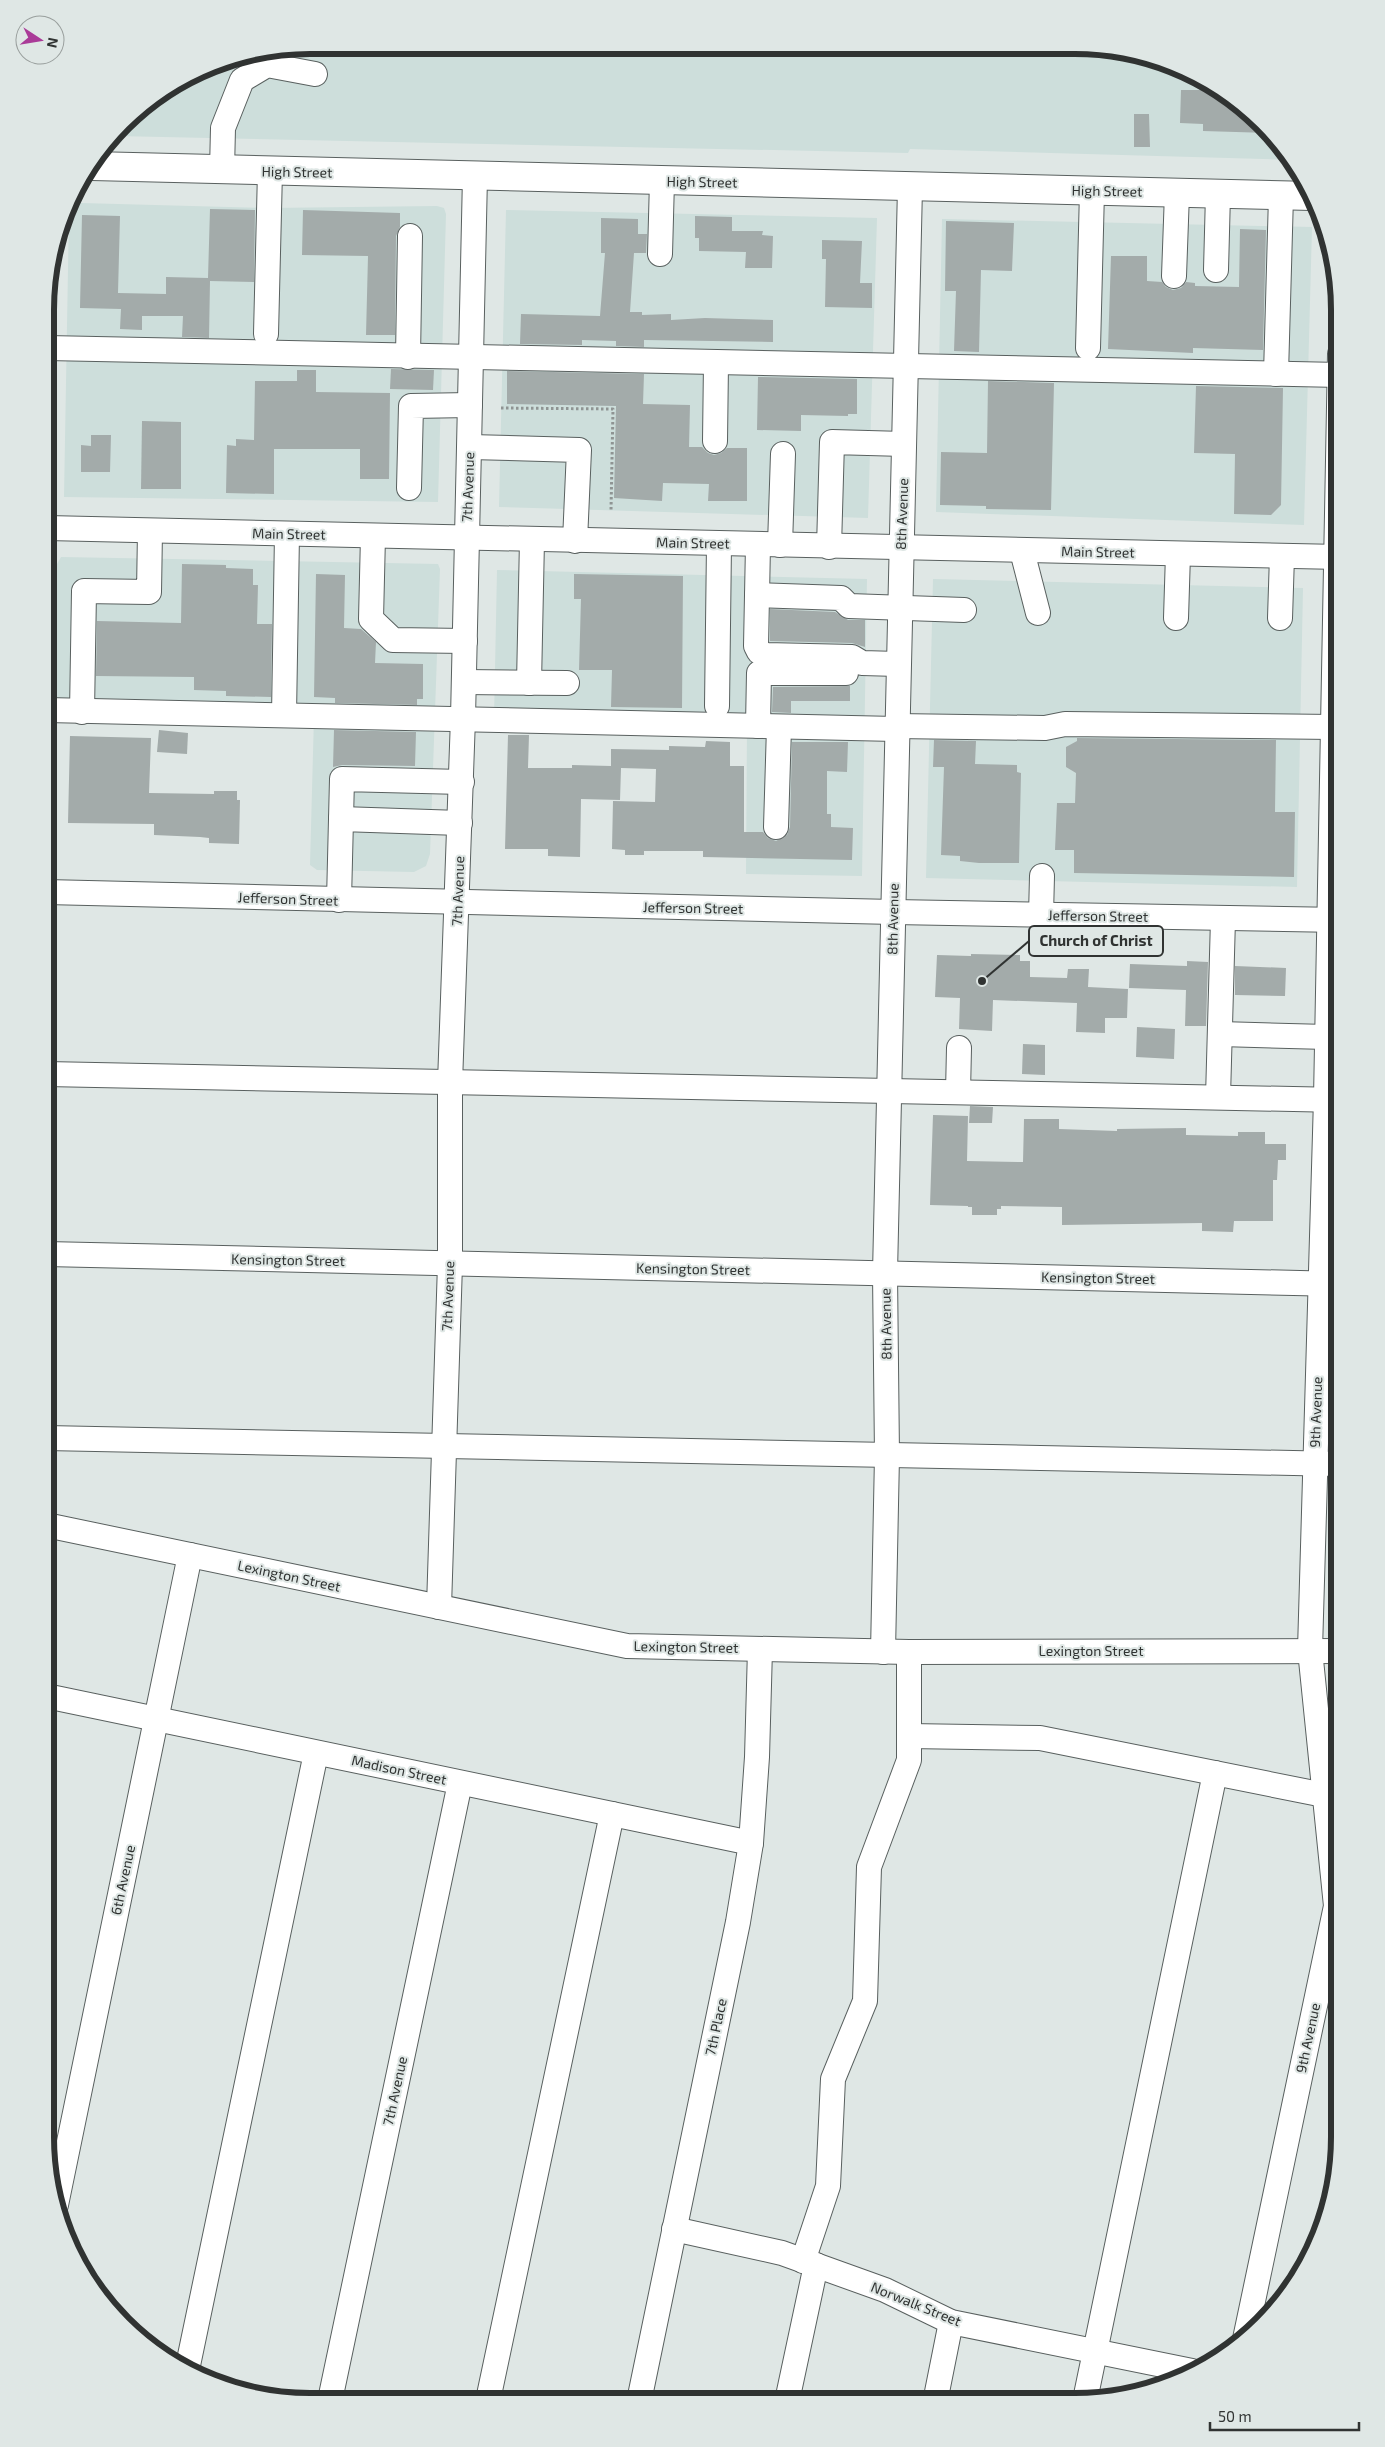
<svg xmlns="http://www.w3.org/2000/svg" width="1385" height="2447" font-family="'Exo 2',sans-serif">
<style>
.built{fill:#cddedb}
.building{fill:#a3abaa}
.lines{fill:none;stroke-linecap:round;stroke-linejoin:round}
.minor-casing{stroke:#59605f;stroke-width:26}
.major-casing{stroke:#59605f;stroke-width:30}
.path{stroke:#8f9493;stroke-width:3;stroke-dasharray:2.5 2.5;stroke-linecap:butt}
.minor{stroke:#fff;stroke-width:24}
.major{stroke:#fff;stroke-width:28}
.labels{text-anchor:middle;stroke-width:4;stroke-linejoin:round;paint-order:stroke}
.street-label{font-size:14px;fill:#303332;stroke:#dfe7e5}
.rim{fill:none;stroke:#303332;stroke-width:6}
.leader{fill:none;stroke:#303332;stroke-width:2}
.callout-dot{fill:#303332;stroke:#dfe7e5;stroke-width:2}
.callout{fill:#dfe7e5;stroke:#303332;stroke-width:2}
.callout-label{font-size:15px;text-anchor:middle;font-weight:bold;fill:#303332}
</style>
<rect width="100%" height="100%" fill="#dfe7e5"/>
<g class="built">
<path d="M309,45L1127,50L1192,72L1250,110L1294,160L910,149L908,153L116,136L135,111L208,65Z"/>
<path d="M81,203L269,208L437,206L444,208L446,214L438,502L64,497L69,212L73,205Z"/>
<path d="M506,210L877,218L868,518L499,507Z"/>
<path d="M942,219L1312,227L1304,525L936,512Z"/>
<path d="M61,557L438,564L440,569L430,854L426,866L414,872L317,870L310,865L314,716L59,701L54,692L57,564Z"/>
<path d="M497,570L867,579L862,876L746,874L747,726L494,719Z"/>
<path d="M933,579L1303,588L1297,887L926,878Z"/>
</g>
<g class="building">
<path d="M1204,80L1250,110L1269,133L1203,131V124L1180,123L1181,90H1203Z"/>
<path d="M1134,114H1149L1150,147H1134Z"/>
<path d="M210,209L255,210L254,282L210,281L209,338L182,337L183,316H142V330L120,329L121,309L80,308L82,215L120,216L118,293L166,294V277L208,278Z"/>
<path d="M303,210L400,213V227L396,236L395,335H366L368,256L302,255Z"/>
<path d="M695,216L732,217V231H763L762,235L773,236L772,268H745L746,252L699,251V238H695Z"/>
<path d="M601,218L638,219V234H647L646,253H634L630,312H642V315L671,314V320L705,318L773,320V342L644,340V347L616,346V341L582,340V345L520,344L521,314L600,316L605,253H601Z"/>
<path d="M946,221L1014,223L1012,271L981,270L979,352L954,351L956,291H945Z"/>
<path d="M1240,229L1266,230L1263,350L1193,348V353L1108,349L1111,256H1147V281L1162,282L1166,287L1173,290L1181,288L1186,282L1195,283V286L1239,287Z"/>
<path d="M822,240L862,241L860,283H872V308L825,307L826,259H822Z"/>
<path d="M391,369L434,370L433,390L390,389Z"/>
<path d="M297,370H316V392L390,393L389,479H360V449H274V494L226,493L227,445L236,446V439L254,440L255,381H297Z"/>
<path d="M507,371L644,374L643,404L690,405L689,447H702L708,453L714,455L721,453L727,448H747V501H708L709,484L663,483L662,501L614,498L616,406L507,404Z"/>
<path d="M758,377L857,379V414H848V416L801,415V431L757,430Z"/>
<path d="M988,381L1054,383L1051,510L986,509V506L940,505L941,452L987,453Z"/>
<path d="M1196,386L1283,388L1281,505L1271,515L1234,514L1235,454L1194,453Z"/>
<path d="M142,421L181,422V489H141Z"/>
<path d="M91,435H111L110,472H81V445L91,446Z"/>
<path d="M182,564L226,565V568L253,569V585H258L257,624H272L271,697L226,696V691L194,690V677L96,676L97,621L181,623Z"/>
<path d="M316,574L345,575L344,628L361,629L376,642L375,663L423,664V699H417V705L335,703V698L314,697Z"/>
<path d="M574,574L683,576L682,708L611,707L612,670H579L581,599H574Z"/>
<path d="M770,609L835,612L848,620H865V647L852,643L770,641Z"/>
<path d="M850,686V701H791V713L772,712L773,687Z"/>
<path d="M159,730L188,733L187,754L157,752Z"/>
<path d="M334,730L416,732L415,766L342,765L333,767Z"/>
<path d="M508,735H529L528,768H572V765L611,766V749L669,750V746L705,747L706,741L730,742V766H744V832H763L768,838L776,841L787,835L790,827L792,742H848L847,772L827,771V814H831V827L853,828L852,860L703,857V851H644V855H625V850L612,849L613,801L655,802L656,769L621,768L620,800L581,799L580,857L548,856V849H505Z"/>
<path d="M70,736L151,738L149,793L214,794V791H237V800H240L239,844L209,843V838L200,837L154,835V824L68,823Z"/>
<path d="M1077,738L1276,740L1275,812H1295L1294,877L1074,873V850H1055L1057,803H1075L1076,773L1066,767V747L1077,741Z"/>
<path d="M934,740L976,741L975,764L1017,765V772L1021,773L1019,863H979L960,861V856L941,855L944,767H933Z"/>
<path d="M971,954L1020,955V961H1030V977L1067,978L1068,969H1089L1088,987L1128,989L1127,1018H1105V1033L1076,1032L1077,1003L993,1000L992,1031L959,1029L960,998L935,997L937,955L971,956Z"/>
<path d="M1187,961L1208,962L1206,1026H1185L1186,990L1129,988L1130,964L1187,966Z"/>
<path d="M1235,966L1286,968L1285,996L1235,995Z"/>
<path d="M1137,1027L1175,1029L1174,1059L1136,1057Z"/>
<path d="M1023,1044L1045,1045V1075L1022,1074Z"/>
<path d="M970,1106L993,1107L992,1123H969Z"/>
<path d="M933,1115L968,1116L967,1161L1023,1162L1024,1119H1059V1129L1117,1131V1129L1186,1128V1135L1238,1136V1132H1265V1144H1286V1160H1278L1277,1180H1273V1221H1234L1233,1232L1202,1231V1223L1062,1225V1207L1001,1206V1209H997V1215H972V1207H968V1206L930,1205Z"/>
</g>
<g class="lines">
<g class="minor-casing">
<g id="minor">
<path d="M222,170L223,128L242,80L267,65L315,74"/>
<path d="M660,254L662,181"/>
<path d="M1216,270L1218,194"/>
<path d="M1174,276L1177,193"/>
<path d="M266,334L270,171"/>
<path d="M47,348L1340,375"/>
<path d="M1088,348L1092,191"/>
<path d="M408,357L410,236"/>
<path d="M1276,374L1281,196"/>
<path d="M715,441L716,363"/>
<path d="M470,447L579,450L575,541"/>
<path d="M409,488L411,406L470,405"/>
<path d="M47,528L1340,557"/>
<path d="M373,536L371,619L393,640L465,641"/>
<path d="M758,545L756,646L759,652L766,655L852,657L862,663L898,664"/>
<path d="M780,545L783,454"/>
<path d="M829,547L832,442L904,444"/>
<path d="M1022,551L1038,613"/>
<path d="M757,595L841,598L849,606L964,610"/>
<path d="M1176,618L1178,554"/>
<path d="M1280,618L1282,556"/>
<path d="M464,682L567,683"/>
<path d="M529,683L532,540"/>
<path d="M717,706L719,544"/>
<path d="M47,710L896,729"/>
<path d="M82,712L84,591L149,592L150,531"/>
<path d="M284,715L287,534"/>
<path d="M758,726L759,673H846"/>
<path d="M896,726L1045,728L1065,724L1333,727"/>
<path d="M341,819L342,779L462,782"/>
<path d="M776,827L779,727"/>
<path d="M46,892L894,912L1340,920"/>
<path d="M339,900L341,819L460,823"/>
<path d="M1041,915L1042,876"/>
<path d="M1220,1034L1327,1037"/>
<path d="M46,1074L1340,1100"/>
<path d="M958,1092L959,1048"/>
<path d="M1218,1097L1223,919"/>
<path d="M46,1254L1340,1284"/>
<path d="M46,1438L1340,1464"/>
<path d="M46,1525L627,1646L909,1652L1340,1651"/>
<path d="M439,1607L450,1264V1083L463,718L475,176"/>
<path d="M883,1652L887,1456L885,1273L910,187"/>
<path d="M46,1696L751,1843"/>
<path d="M909,1736L1040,1738L1324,1795L1339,1791"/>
<path d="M56,2205L190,1555"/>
<path d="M674,2229L782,2253L885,2290L951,2322L1192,2371"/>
<path d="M803,2261L828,2186L833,2079L865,2001L869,1867L909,1760V1652"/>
<path d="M1245,2339L1336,1906L1310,1650L1326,1099L1340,354"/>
<path d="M187,2370L316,1753"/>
<path d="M330,2400L460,1783"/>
<path d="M488,2400L612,1814"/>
<path d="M1085,2400L1215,1773"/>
<path d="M639,2401L738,1922L751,1843L757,1757L760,1649"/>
<path d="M787,2401L816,2265"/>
<path d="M935,2402L951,2322"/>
</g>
</g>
<g class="major-casing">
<path id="major" d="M92,166L1312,196"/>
</g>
<path class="path" d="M501,408L613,409L611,510"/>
<use href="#minor" class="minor"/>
<use href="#major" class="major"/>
</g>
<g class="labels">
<g class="street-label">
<text transform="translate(297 172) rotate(1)" y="5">High Street</text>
<text transform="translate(702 182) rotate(1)" y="5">High Street</text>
<text transform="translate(1107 191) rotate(1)" y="5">High Street</text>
<text transform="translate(468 487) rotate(-88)" y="5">7th Avenue</text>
<text transform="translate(902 514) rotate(-88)" y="5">8th Avenue</text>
<text transform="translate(289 534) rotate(1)" y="5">Main Street</text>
<text transform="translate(693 543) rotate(1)" y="5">Main Street</text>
<text transform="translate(1098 552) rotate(1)" y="5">Main Street</text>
<text transform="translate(458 891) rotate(-88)" y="5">7th Avenue</text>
<text transform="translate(288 899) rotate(2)" y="5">Jefferson Street</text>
<text transform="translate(693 908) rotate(1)" y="5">Jefferson Street</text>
<text transform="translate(1098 916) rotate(1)" y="5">Jefferson Street</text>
<text transform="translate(893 919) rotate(-89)" y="5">8th Avenue</text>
<text transform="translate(288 1260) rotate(1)" y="5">Kensington Street</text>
<text transform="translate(693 1269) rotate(1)" y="5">Kensington Street</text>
<text transform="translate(1098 1278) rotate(1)" y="5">Kensington Street</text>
<text transform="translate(448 1296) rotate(-88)" y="5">7th Avenue</text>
<text transform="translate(886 1324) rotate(-91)" y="5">8th Avenue</text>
<text transform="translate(1316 1412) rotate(-88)" y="5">9th Avenue</text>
<text transform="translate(289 1576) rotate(12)" y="5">Lexington Street</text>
<text transform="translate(686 1647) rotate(1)" y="5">Lexington Street</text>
<text x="1091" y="1656">Lexington Street</text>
<text transform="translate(399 1770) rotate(12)" y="5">Madison Street</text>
<text transform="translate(123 1880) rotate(-78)" y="5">6th Avenue</text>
<text transform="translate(716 2027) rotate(-78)" y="5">7th Place</text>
<text transform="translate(1308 2038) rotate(-78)" y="5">9th Avenue</text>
<text transform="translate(395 2091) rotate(-78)" y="5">7th Avenue</text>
<text transform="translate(916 2304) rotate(22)" y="5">Norwalk Street</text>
</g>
</g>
<path d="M0 0H1385V2447H0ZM310 54H1075A256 256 0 0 1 1331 310V2137A256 256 0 0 1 1075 2393H310A256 256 0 0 1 54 2137V310A256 256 0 0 1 310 54Z" fill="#dfe7e5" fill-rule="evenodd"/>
<path class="rim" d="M310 54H1075A256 256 0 0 1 1331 310V2137A256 256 0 0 1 1075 2393H310A256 256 0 0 1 54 2137V310A256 256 0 0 1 310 54Z"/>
<path class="leader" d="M982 981L1029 941"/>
<circle class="callout-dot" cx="982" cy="981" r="5"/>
<rect class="callout" x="1029" y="926" width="134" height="30" rx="5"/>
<g class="callout-label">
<text x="1096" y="946">Church of Christ</text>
</g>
<g transform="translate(40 40) rotate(102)"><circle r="24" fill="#dfe7e5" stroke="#999f9d"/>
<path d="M0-4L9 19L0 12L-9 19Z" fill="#aa3b98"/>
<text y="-8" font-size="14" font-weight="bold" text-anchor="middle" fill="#303332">N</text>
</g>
<path d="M1210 2422v8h149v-8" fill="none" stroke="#303332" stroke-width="2.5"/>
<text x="1218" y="2422" font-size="15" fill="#303332" stroke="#dfe7e5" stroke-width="4" paint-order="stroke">50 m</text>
</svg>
